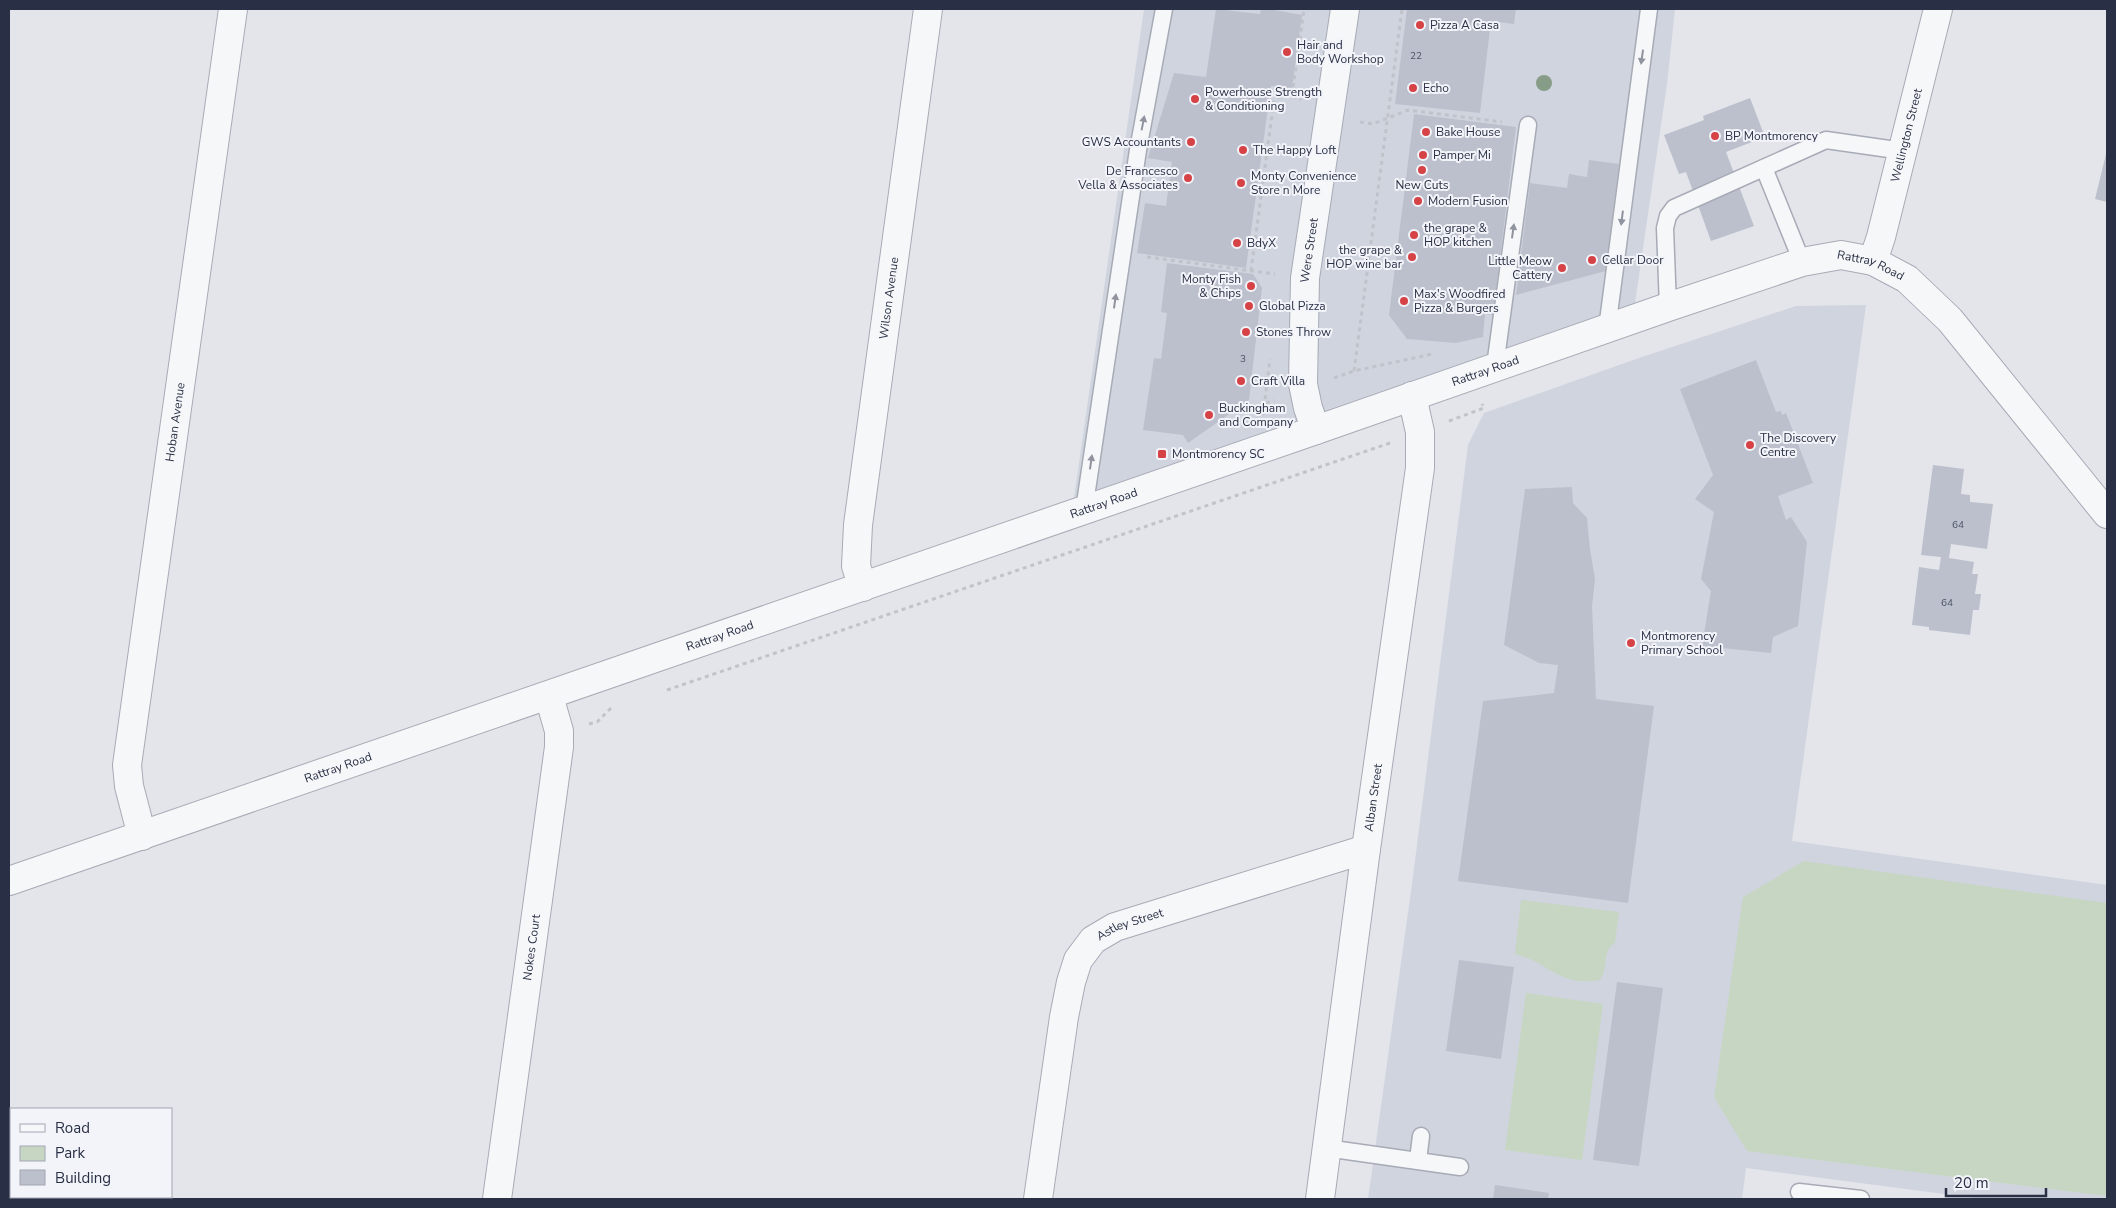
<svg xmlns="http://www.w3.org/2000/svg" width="2116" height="1208" font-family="'Nunito Sans',sans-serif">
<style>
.built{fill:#d0d4de}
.green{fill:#c6d6c3}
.building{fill:#bcc0cc}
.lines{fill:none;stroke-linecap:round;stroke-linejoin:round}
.service-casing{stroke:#a7abb6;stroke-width:19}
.minor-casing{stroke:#a7abb6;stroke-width:30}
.tertiary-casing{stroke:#a7abb6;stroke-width:30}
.path{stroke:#c1c3ca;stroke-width:3;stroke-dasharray:4 4;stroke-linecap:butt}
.service{stroke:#f6f7f9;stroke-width:16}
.minor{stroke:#f6f7f9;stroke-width:28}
.tertiary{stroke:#f6f7f9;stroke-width:28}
.tree{fill:#869c87}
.oneway{fill:#90949f}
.poi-dot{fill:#d54347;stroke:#f3f4f9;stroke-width:2}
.labels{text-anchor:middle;stroke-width:4;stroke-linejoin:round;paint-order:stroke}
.number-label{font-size:10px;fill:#4e5467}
.poi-label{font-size:12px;fill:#293045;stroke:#f3f4f9;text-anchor:start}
.street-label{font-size:12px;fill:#293045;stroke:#f3f4f9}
</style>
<rect width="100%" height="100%" fill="#e3e5eb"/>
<g class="built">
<path d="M1144,9H1675L1667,84L1635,303L1074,498Z"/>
<path d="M1866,305L1792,841L2107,885V1199H1982L1746,1168L1742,1199H1368L1412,884L1468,445L1484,413L1639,358L1796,306Z"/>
</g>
<g class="green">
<path d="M1804,861L2107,903V1196L1747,1151L1714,1097L1743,897Z"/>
<path d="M1521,900L1619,912L1615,943C1601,951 1609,968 1600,980C1558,987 1550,963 1515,954Z"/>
<path d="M1526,993L1603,1004L1582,1160L1505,1150Z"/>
</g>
<g class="building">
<path d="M1216,9L1260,14L1261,9H1275L1274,10L1302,15L1292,88L1271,86L1246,268L1137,253L1145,203L1166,206L1172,162L1148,158L1174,73L1206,77Z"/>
<path d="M1407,9H1516L1514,24L1491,21L1480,113L1395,104Z"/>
<path d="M1750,98L1765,137L1726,152L1754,226L1711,241L1686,172L1679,174L1664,135L1704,120L1703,116Z"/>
<path d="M1414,114L1516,127L1493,315L1485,314L1483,337L1456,343L1407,339L1389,315Z"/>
<path d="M2107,150V202L2095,199Z"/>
<path d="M1589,160L1619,164L1606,271L1516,295L1530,183L1567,188L1569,174L1587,177Z"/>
<path d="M1167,263L1253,274L1262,288L1249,400L1188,443L1183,435L1143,430L1154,358L1161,359L1167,313L1161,312Z"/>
<path d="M1756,360L1776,412L1781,411L1782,415L1786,413L1813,483L1778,496L1786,520L1791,517L1807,542L1798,626L1773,637L1771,653L1702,646L1711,591L1701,579L1714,512L1695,499L1713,475L1680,389Z"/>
<path d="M1933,465L1964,469L1961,494L1970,495V502L1993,504L1987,549L1951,544L1949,558L1974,562L1972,574H1978L1975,594H1981L1979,610H1973L1970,635L1929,630V627L1912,625L1919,567L1939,570L1941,557L1921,555Z"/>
<path d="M1572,487L1573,503L1587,518L1590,549L1595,579L1592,606L1596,699L1654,706L1628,903L1458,881L1483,701L1554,693L1558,665L1539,663L1504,645L1525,489Z"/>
<path d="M1459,960L1514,967L1501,1059L1446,1051Z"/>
<path d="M1617,982L1663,988L1639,1166L1593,1160Z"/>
<path d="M1495,1185L1549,1193L1548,1199H1493Z"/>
</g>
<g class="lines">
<g class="service-casing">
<g id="service">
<path d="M1764,168L1802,262"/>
<path d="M1668,307L1665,228L1668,216L1674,208L1826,140L1903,151"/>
<path d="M1607,329L1649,9"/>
<path d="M1495,366L1528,125"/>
<path d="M1084,510L1138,150L1164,9"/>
<path d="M1326,1148L1460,1167"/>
<path d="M1418,1160L1421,1136"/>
<path d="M1799,1192L1861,1199"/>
</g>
</g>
<g class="minor-casing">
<g id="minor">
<path id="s1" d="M1873,261L1881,237L1938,9"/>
<path id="s2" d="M1316,430L1308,408L1303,384L1305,278L1345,9"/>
<path id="s3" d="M863,587L856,566L858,525L928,9"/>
<path id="s4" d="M142,836L129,786L127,765L233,9"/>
<path id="s5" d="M497,1199L559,747V731L549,696"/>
<path id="s6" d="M1038,1199L1064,1017L1071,982L1078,960L1093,940L1115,927L1366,849"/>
<path id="s7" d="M1320,1199L1366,849L1420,468V432L1412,396"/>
</g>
</g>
<g class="tertiary-casing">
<g id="tertiary">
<path id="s8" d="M9,881L1316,430L1668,307L1802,262L1841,255L1873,261L1907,279L1950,320L2107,514"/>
</g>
</g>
<g class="path">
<path d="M1292,95L1304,9"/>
<path d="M1360,122L1373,124L1408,110L1502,122"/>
<path d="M1147,257L1275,274"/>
<path d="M1251,271L1274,100C1284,94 1291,94 1301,100"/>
<path d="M1354,371L1402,9"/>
<path d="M1334,378L1354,371L1432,354"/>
<path d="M1266,403L1274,400"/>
<path d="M1263,415L1270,359"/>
<path d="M1449,421L1484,408L1482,404"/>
<path d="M667,690L1390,443"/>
<path d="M589,724L597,722L611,708"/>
</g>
<use href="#service" class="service"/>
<use href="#minor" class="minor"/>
<use href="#tertiary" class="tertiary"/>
</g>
<circle class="tree" cx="1544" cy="83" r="8"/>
<defs><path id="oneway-solid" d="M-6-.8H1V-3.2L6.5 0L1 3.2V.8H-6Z" transform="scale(1.25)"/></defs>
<g class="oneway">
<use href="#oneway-solid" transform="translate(1642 57) rotate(98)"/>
<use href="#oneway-solid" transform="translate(1143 123) rotate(-79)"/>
<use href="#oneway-solid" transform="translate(1622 218) rotate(97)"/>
<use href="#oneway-solid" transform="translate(1513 231) rotate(-82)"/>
<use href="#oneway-solid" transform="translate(1115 301) rotate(-82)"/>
<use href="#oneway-solid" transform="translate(1091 462) rotate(-82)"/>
</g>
<g class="poi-dot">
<circle cx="1420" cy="25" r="5"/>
<circle cx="1287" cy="52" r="5"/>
<circle cx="1413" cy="88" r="5"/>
<circle cx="1195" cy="99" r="5"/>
<circle cx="1426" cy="132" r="5"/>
<circle cx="1715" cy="136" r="5"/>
<circle cx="1191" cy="142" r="5"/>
<circle cx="1243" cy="150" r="5"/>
<circle cx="1423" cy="155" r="5"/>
<circle cx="1422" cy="170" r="5"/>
<circle cx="1188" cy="178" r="5"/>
<circle cx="1241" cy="183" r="5"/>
<circle cx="1418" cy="201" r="5"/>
<circle cx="1414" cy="235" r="5"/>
<circle cx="1237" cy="243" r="5"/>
<circle cx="1412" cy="257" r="5"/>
<circle cx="1592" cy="260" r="5"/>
<circle cx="1562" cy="268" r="5"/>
<circle cx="1251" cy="286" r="5"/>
<circle cx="1404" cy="301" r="5"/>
<circle cx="1249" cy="306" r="5"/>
<circle cx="1246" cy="332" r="5"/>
<circle cx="1241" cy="381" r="5"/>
<circle cx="1209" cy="415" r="5"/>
<circle cx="1750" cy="445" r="5"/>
<rect x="1157" y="449" width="10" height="10" rx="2.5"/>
<circle cx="1631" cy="643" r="5"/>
</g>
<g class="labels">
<g class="number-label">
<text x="1416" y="59">22</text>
<text x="1243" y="362">3</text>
<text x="1958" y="528">64</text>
<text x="1947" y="606">64</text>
</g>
<g class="poi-label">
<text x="1430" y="29">Pizza A Casa</text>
<text x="1297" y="49">Hair and<tspan x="1297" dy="14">Body Workshop</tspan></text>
<text x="1423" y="92">Echo</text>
<text x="1205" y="96">Powerhouse Strength<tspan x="1205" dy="14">&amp; Conditioning</tspan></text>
<text x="1436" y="136">Bake House</text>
<text x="1725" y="140">BP Montmorency</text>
<text x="1181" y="146" text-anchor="end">GWS Accountants</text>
<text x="1253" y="154">The Happy Loft</text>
<text x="1433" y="159">Pamper Mi</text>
<text x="1178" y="175" text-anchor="end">De Francesco<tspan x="1178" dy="14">Vella &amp; Associates</tspan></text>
<text x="1251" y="180">Monty Convenience<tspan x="1251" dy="14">Store n More</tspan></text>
<text x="1422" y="189" text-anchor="middle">New Cuts</text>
<text x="1428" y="205">Modern Fusion</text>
<text x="1424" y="232">the grape &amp;<tspan x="1424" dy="14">HOP kitchen</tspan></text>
<text x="1247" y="247">BdyX</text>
<text x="1402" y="254" text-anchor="end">the grape &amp;<tspan x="1402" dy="14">HOP wine bar</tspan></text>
<text x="1602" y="264">Cellar Door</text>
<text x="1552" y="265" text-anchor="end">Little Meow<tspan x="1552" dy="14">Cattery</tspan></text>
<text x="1241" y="283" text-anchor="end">Monty Fish<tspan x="1241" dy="14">&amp; Chips</tspan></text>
<text x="1414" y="298">Max's Woodfired<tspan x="1414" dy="14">Pizza &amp; Burgers</tspan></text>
<text x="1259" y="310">Global Pizza</text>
<text x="1256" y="336">Stones Throw</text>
<text x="1251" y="385">Craft Villa</text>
<text x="1219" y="412">Buckingham<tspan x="1219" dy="14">and Company</tspan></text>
<text x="1760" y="442">The Discovery<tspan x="1760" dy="14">Centre</tspan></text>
<text x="1172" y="458">Montmorency SC</text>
<text x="1641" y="640">Montmorency<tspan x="1641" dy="14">Primary School</tspan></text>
</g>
<g class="street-label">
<text dy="4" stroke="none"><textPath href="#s1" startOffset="130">Wellington Street</textPath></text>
<text dy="4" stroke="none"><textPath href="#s2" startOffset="182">Were Street</textPath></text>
<text dy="4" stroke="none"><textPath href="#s8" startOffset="1968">Rattray Road</textPath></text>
<text dy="4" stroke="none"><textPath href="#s3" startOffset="292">Wilson Avenue</textPath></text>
<text dy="4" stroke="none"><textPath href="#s8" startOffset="1562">Rattray Road</textPath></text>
<text dy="4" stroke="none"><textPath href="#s4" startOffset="419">Hoban Avenue</textPath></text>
<text dy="4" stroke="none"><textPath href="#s8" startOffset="1158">Rattray Road</textPath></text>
<text dy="4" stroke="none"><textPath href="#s8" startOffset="752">Rattray Road</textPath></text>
<text dy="4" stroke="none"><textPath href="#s8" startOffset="348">Rattray Road</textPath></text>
<text dy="4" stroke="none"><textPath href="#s7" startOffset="405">Alban Street</textPath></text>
<text dy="4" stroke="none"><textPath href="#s6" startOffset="308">Astley Street</textPath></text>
<text dy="4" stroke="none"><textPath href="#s5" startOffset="254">Nokes Court</textPath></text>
</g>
</g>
<rect width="2116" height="1208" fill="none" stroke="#293045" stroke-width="20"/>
<rect x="10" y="1108" width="162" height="90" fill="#f3f4f9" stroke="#a2a6b1"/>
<rect x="20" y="1124" width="25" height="8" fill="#f6f7f9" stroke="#a2a6b1"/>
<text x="55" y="1133" font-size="15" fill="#293045">Road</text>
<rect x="20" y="1146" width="25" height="15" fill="#c6d6c3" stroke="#a2a6b1"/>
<text x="55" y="1158" font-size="15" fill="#293045">Park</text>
<rect x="20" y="1170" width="25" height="15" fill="#bcc0cc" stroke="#a2a6b1"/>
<text x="55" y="1183" font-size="15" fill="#293045">Building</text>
<path d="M1946 1188v8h100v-8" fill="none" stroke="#293045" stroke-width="2.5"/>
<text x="1954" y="1188" font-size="15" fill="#293045" stroke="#f3f4f9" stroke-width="4" paint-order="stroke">20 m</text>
</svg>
